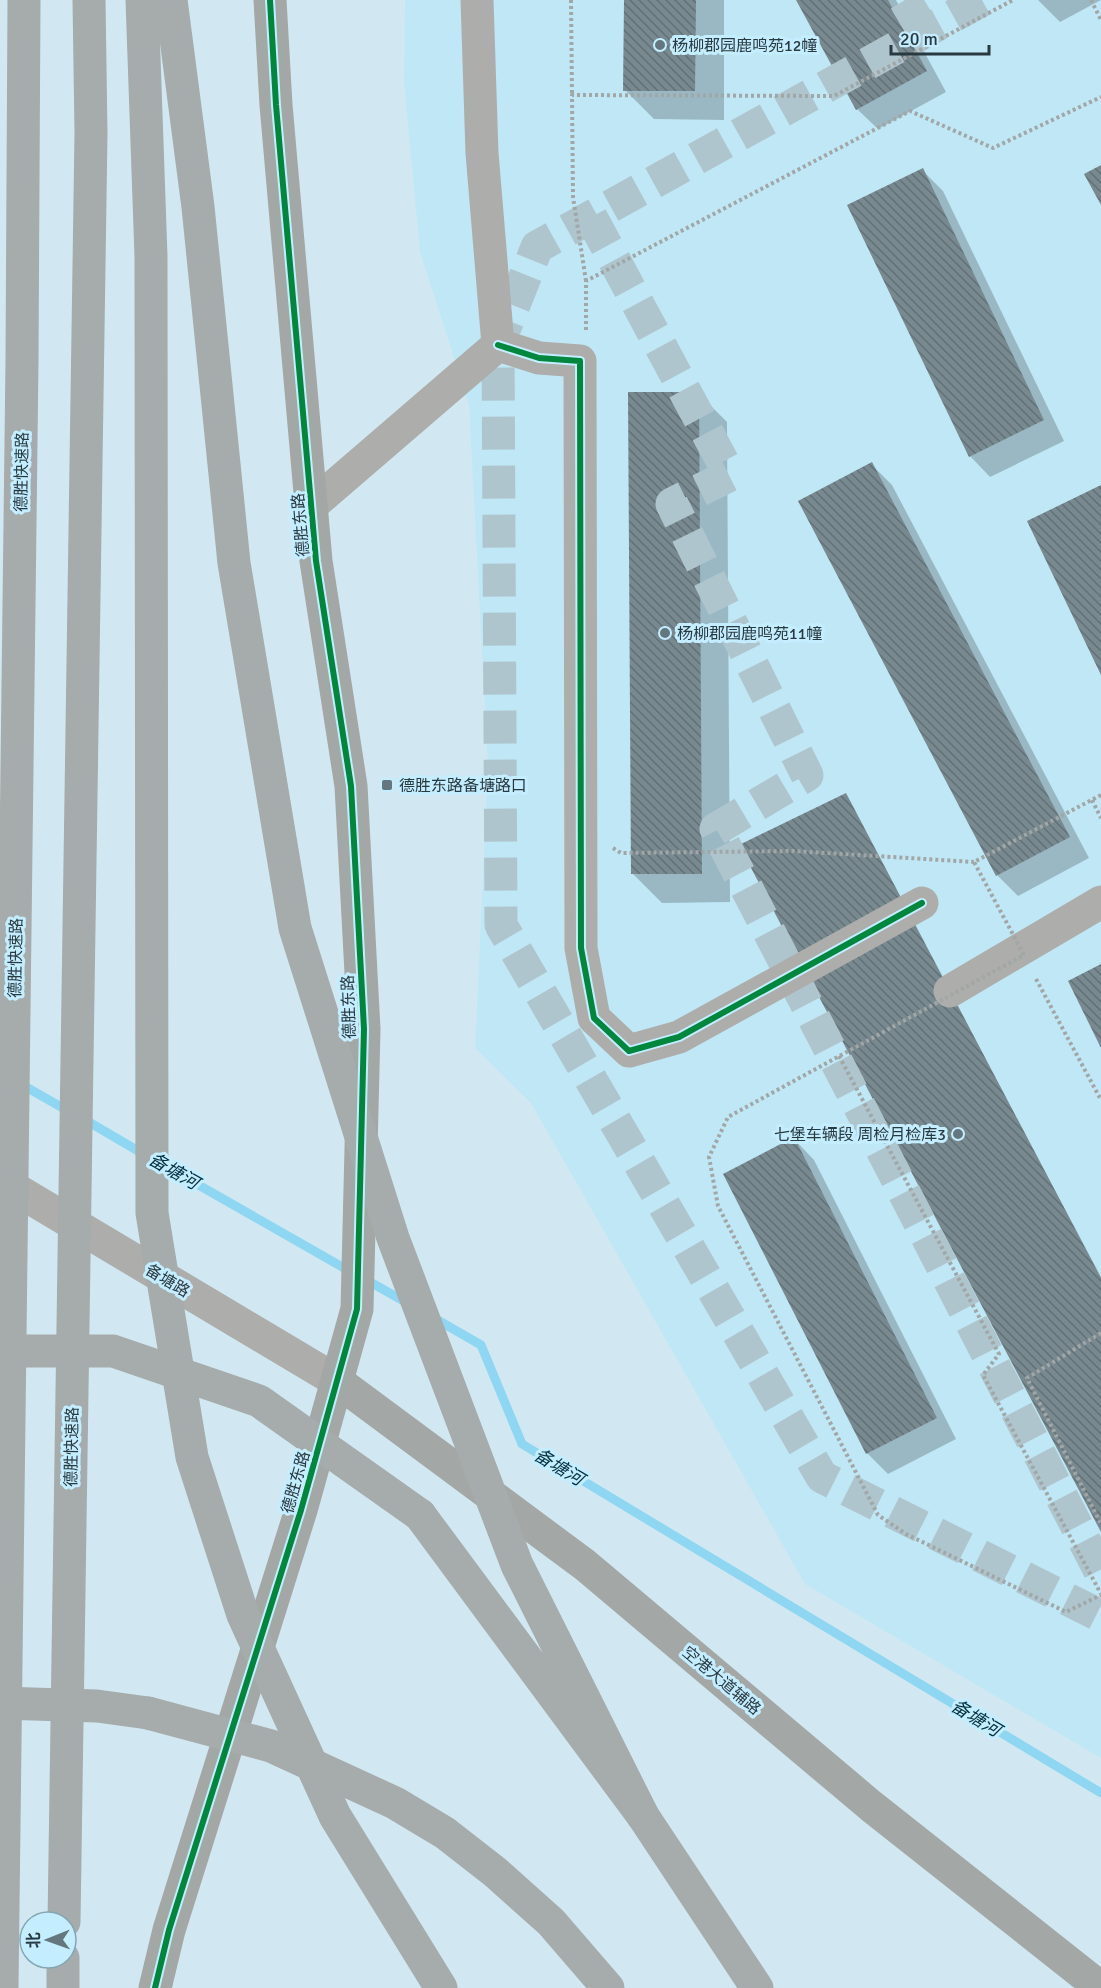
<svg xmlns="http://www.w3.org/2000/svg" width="1101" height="1988" font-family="Signika,'Noto Sans SC',sans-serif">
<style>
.built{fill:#c0e7f6}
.shadow{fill:#0003}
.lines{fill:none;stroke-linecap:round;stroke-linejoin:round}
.stream{stroke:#8ed6f1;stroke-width:9}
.building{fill:url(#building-back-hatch)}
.minor-tunnel{stroke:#afc5ce;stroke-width:33;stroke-dasharray:33 16;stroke-linecap:butt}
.path{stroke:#a1a6a6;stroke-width:4;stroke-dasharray:3 3;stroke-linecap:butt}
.minor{stroke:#adadab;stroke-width:33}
.major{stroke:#a3a7a5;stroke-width:33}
.highway{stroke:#a6abab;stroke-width:33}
.path-bridge{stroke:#a1a6a6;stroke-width:4;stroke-dasharray:3 3;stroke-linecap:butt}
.minor-bridge{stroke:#adadab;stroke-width:33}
.highway-bridge{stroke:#a6abab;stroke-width:33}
.cycleway-casing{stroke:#c4eeff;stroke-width:10}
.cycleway{stroke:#00873e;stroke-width:6}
.poi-dot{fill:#64767e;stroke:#c4eeff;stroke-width:2}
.labels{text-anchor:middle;stroke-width:6;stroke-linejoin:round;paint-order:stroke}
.poi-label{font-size:16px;fill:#293940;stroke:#c4eeff;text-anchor:start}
.street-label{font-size:16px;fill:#293940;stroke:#c4eeff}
.water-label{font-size:18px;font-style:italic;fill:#03303f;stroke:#c4eeff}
</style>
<defs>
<pattern id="building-back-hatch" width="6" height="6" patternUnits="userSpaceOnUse" patternTransform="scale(1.5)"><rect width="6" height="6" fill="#788990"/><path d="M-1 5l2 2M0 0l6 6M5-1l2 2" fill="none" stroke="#627177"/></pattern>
</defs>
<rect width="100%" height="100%" fill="#d1e8f2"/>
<path class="built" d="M405,0H1101V1758L805,1584L531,1103L475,1048L488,767L469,404L420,252L404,82Z"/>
<g class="shadow">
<path d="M625,0H724V120L654,119L625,90Z"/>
<path d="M798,0H896L946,92L878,129L857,109Z"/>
<path d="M1038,0H1101L1060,22Z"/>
<path d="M922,170L943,191L1064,441L990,477L970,456Z"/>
<path d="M698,393L727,422L730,902L662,903L633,874Z"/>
<path d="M871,464L892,485L1089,858L1018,896L997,875Z"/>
<path d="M845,794L1101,1277V1529Z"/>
<path d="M794,1139L814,1160L956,1439L888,1474L867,1453Z"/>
</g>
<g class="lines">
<g class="stream">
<path d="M19,1083L70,1112"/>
<path d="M82,1118L145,1155"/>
<path d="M160,1163L351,1272"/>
<path d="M363,1278L409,1304"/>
<path d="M434,1318L481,1345L522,1444L1101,1793"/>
</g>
</g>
<g class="building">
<path d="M624,0H696L695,91H623Z"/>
<path d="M796,0H888L927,71L856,110Z"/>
<path d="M1101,165V205L1084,174Z"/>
<path d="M923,168L1044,420L969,457L847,205Z"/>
<path d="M628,392H699L702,874H631Z"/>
<path d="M872,462L1070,837L996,876L798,501Z"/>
<path d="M1101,485V675L1027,521Z"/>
<path d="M846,793L1101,1278V1532L739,845Z"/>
<path d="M1101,964V1048L1068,981Z"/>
<path d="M794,1137L937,1418L866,1454L723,1174Z"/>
</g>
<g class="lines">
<g class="minor-tunnel">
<path d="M905,0L924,32"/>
<path d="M982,0L537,247L498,345L501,925L822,1477L1101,1616"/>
<path d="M591,217L730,475L672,504L807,775L716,829L1101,1573"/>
</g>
<g class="path">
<path d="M571,0L572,95"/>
<path d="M1091,0L1101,20"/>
<path d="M1092,800L1101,818"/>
<path d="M1036,979L1101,1100"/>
<path d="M1101,1333L1027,1378L1101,1524"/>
</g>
<g class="minor">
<path d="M311,506L498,345L482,153L477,0"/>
<path d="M950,991L1101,902"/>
<path d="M0,1180L337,1381"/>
</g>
<g class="major">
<path d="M337,1381L585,1565L871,1806L1101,1988"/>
<path d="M155,1988L169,1930L301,1510L357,1309L364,1029L351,786L316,561L276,105L270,0"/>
</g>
<g class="highway">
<path d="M420,1515L643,1816L757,1988"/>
<path d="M0,1703L97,1706L148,1713"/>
<path d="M63,1988V1958"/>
</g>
<g class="path-bridge">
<path d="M586,281L573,197L572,95L834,96L1013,0"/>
<path d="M586,330V281L910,111L993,148L1101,97"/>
<path d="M1101,795L974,862L1024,955L728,1117L709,1157L718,1206L878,1515L906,1534L1066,1612L1101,1595"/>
<path d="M613,848L621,853L794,851L974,862"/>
<path d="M839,1056L999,1354L983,1375L1101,1594"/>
</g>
<path class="minor-bridge" d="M498,345L539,358L580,361L581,948L594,1018L629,1051L679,1037L922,903"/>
<g class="highway-bridge">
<path d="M142,0L151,256L152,1213L192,1457L243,1615L335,1816L441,1988"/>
<path d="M171,0L198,207L234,563L295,928L393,1238L517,1565L643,1816"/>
<path d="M0,1351H113L259,1401L420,1515"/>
<path d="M148,1713L271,1746L395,1803L445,1833L495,1872L551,1922L608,1988"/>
<path d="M64,1922L91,133L89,0"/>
<path d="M2,1988L22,361L24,0"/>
</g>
<g class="cycleway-casing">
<g id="cycleway">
<path d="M498,345L539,358L580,361L581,948L594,1018L629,1051L679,1037L922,903"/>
<path d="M155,1988L169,1930L301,1510L357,1309L364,1029L351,786L316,561L276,105L270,0"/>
</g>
</g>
<use href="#cycleway" class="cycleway"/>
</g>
<g class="poi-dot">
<circle cx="660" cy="45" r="6"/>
<circle cx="665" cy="633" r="6"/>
<rect x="381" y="779" width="12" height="12" rx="3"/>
<circle cx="958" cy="1134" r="6"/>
</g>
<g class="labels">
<g class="poi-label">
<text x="672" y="51">杨柳郡园鹿鸣苑12幢</text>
<text x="677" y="639">杨柳郡园鹿鸣苑11幢</text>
<text x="399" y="791">德胜东路备塘路口</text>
<text x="946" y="1140" text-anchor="end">七堡车辆段 周检月检库3</text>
</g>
<g class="street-label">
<text transform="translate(21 472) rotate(-89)" y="6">德胜快速路</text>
<text transform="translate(300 525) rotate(-95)" y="6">德胜东路</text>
<text transform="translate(15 958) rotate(-89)" y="6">德胜快速路</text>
<text transform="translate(348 1007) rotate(-92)" y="6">德胜东路</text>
<text transform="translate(168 1280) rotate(31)" y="6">备塘路</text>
<text transform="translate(71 1447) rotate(-89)" y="6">德胜快速路</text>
<text transform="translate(295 1482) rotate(-74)" y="6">德胜东路</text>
<text transform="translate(722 1680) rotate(40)" y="6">空港大道辅路</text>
</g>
<g class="water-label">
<text transform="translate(174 1171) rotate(30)" y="6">备塘河</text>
<text transform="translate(559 1467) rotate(31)" y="6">备塘河</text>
<text transform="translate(976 1718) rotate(31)" y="6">备塘河</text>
</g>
</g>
<g transform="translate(48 1940) rotate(269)"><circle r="28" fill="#c4eeff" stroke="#86a6b3" stroke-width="1.5"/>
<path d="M0-4.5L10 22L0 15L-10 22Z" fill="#64767e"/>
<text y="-9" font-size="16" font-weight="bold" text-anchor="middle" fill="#293940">北</text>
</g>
<path d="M891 45v9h98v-9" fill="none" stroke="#293940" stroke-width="3"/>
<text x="900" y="45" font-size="18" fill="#293940" stroke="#c4eeff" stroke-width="4.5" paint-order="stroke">20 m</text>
</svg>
